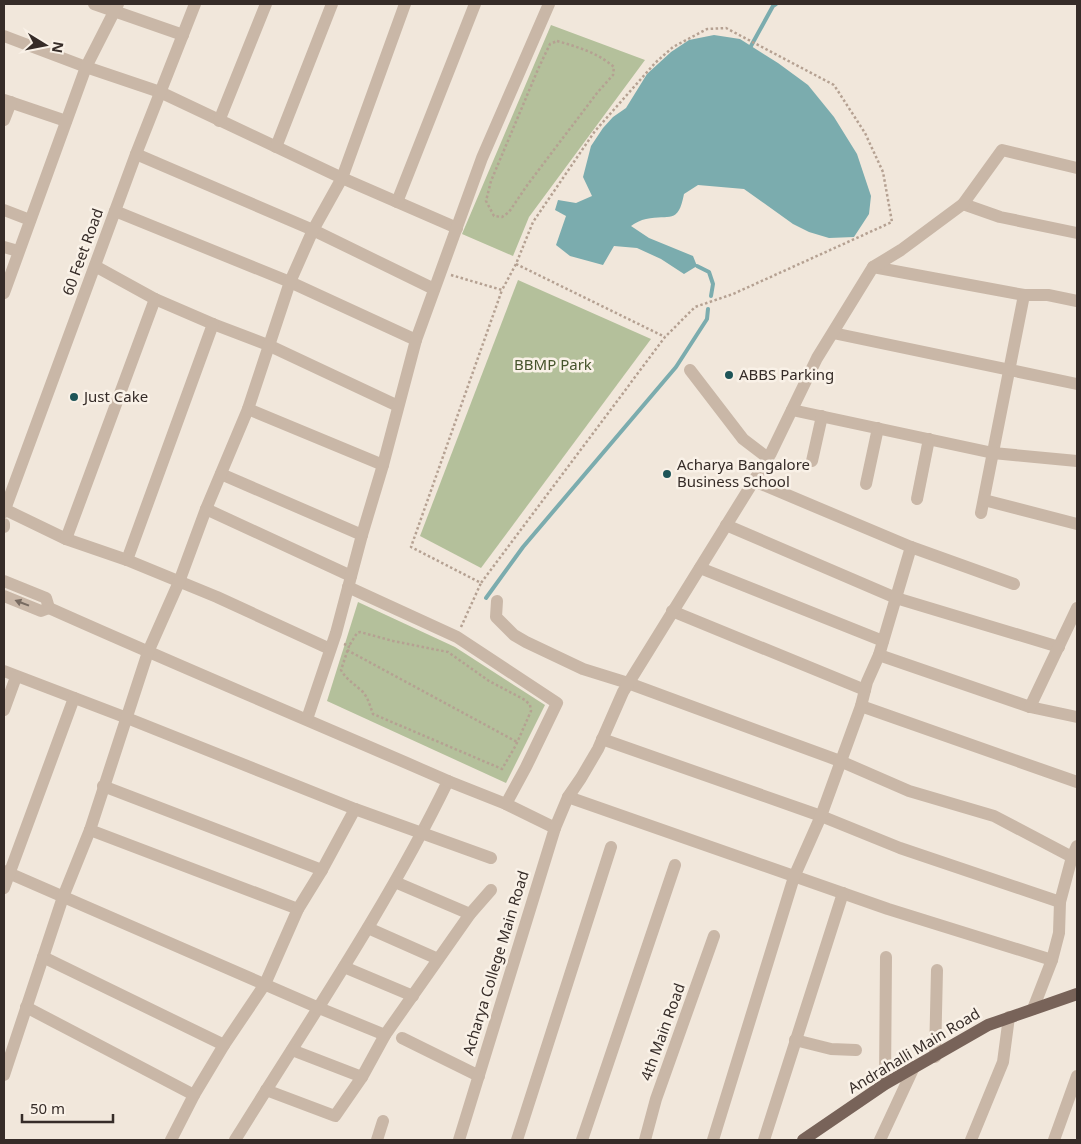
<svg xmlns="http://www.w3.org/2000/svg" width="1081" height="1144" font-family="'Noto Sans',sans-serif">
<style>
.green{fill:#b4c09b}
.water{fill:#7bacae}
.lines{fill:none;stroke-linecap:round;stroke-linejoin:round}
.stream{stroke:#7bacae;stroke-width:4}
.path{stroke:#b5a192;stroke-width:2.5;stroke-dasharray:2.5 2.5;stroke-linecap:butt}
.minor{stroke:#c9b7a7;stroke-width:12}
.major{stroke:#786359;stroke-width:12}
.oneway{fill:#786b61}
.poi-dot{fill:#1e5457;stroke:#f9f1e7;stroke-width:2}
.labels{text-anchor:middle;stroke-width:5;stroke-linejoin:round;paint-order:stroke}
.street-label{font-size:15px;fill:#362c28;stroke:#f9f1e7}
.park-label{font-size:15px;fill:#46542c;stroke:#f9f1e7}
.poi-label{font-size:15px;fill:#362c28;stroke:#f9f1e7;text-anchor:start}
</style>
<rect width="100%" height="100%" fill="#f1e7db"/>
<g class="green">
<path d="M551,25L645,60L529,217L513,256L462,234Z"/>
<path d="M518,280L651,339L481,568L420,536Z"/>
<path d="M358,602L455,647L545,705L506,783L327,701Z"/>
</g>
<path class="water" d="M714,35L740,39L778,63L808,85L834,117L857,154L871,196L869,214L854,237L829,238L809,232L793,224L744,189L698,185L684,194C678,225 670,214 646,219C641,220 635,223 631,226L649,238L693,256L697,266L684,274L661,259L637,248L614,246L603,265L570,256L556,245L566,216L555,210L558,200L576,203L592,196L583,177L591,146L603,128L613,117L626,108L647,74L671,52L689,40Z"/>
<g class="lines">
<g class="stream">
<path d="M751,46L773,6L776,4"/>
<path d="M697,266L709,272L713,284L711,296"/>
<path d="M486,598L523,547L676,367L707,319L708,309"/>
</g>
<g class="path">
<path d="M557,41C578,47 598,53 614,67L613,75L597,93L528,184L509,212L502,217L494,216L486,201L491,181L539,67L550,44Z"/>
<path d="M516,264L665,337"/>
<path d="M451,275L502,290L516,264L533,222L595,131L655,63L673,47L707,29L726,28L834,85L865,133L883,172L892,222L733,294L695,307L665,337L481,583L411,547L502,290"/>
<path d="M461,627L481,583"/>
<path d="M344,644L349,646L341,670C346,679 354,684 362,691C368,697 370,706 373,714L502,769L516,745L531,711L530,705L525,700L489,681L448,652L393,641L360,632L357,633L349,646"/>
<path d="M347,650L517,742"/>
</g>
<g class="minor">
<path d="M94,4L183,35"/>
<path d="M4,36L86,67L160,92L342,178L457,228"/>
<path d="M4,100L66,121"/>
<path d="M4,120L11,102"/>
<path d="M219,121L266,4"/>
<path d="M276,147L332,4"/>
<path d="M136,154L313,230L434,289"/>
<path d="M397,202L475,4"/>
<path d="M963,204L1000,217L1077,233"/>
<path d="M4,210L30,220"/>
<path d="M115,211L290,282L416,340"/>
<path d="M4,247L18,251"/>
<path d="M95,266L155,299L213,324L268,345L398,406"/>
<path d="M873,267L1024,295L981,513"/>
<path d="M4,293L86,67L118,4"/>
<path d="M1024,295H1048L1077,301"/>
<path d="M833,333L1077,384"/>
<path d="M690,370L743,439L768,458"/>
<path d="M248,409L383,465"/>
<path d="M792,410L993,453L1077,461"/>
<path d="M812,461L822,416"/>
<path d="M221,474L362,535"/>
<path d="M754,481L911,547"/>
<path d="M866,484L878,428"/>
<path d="M917,499L929,439"/>
<path d="M984,500L1077,524"/>
<path d="M4,509L66,539L127,560L217,597L330,649"/>
<path d="M206,509L351,576"/>
<path d="M4,512L136,154L195,4"/>
<path d="M4,524V527"/>
<path d="M726,525L896,598L1059,647"/>
<path d="M66,539L155,299"/>
<path d="M127,560L213,324"/>
<path d="M700,568L883,641"/>
<path d="M4,581L46,598L49,608L41,611L4,596"/>
<path d="M348,587L457,637L557,703L526,767L506,804"/>
<path d="M497,601L496,617L514,635L526,642L583,669L628,683L840,761L909,791L994,816L1072,857"/>
<path d="M49,608C181,667 315,723 448,781C387,907 308,1022 235,1140"/>
<path d="M672,611L865,690"/>
<path d="M879,655L1030,707L1077,717"/>
<path d="M4,671L127,718L355,809L491,858"/>
<path d="M861,706L1077,782"/>
<path d="M1030,707L1077,608"/>
<path d="M4,710L16,677"/>
<path d="M307,719L336,633L362,535L383,465L416,340L482,158L549,4"/>
<path d="M602,739L821,816L900,848L1060,902"/>
<path d="M448,781L506,804L555,828"/>
<path d="M103,786L322,870"/>
<path d="M568,797L888,909L1052,960"/>
<path d="M90,830L298,909"/>
<path d="M4,871L319,1008L385,1035"/>
<path d="M395,882L470,914"/>
<path d="M4,888L74,698"/>
<path d="M368,928L438,959"/>
<path d="M43,957L224,1045"/>
<path d="M344,967L413,996"/>
<path d="M26,1007L194,1095"/>
<path d="M1033,1009L1052,960L1059,933L1060,902L1072,857L1077,846"/>
<path d="M402,1038L479,1076"/>
<path d="M795,1040L831,1049L856,1050"/>
<path d="M292,1050L362,1077"/>
<path d="M935,1057L937,970"/>
<path d="M4,1075L63,897L90,830L148,652L179,582L206,509L248,409L290,282L313,230L342,178L405,4"/>
<path d="M885,1084L886,957"/>
<path d="M266,1090L335,1116L362,1077L385,1035L470,914L491,890"/>
<path d="M171,1140L194,1095L224,1045L265,984L298,909L322,870L355,809"/>
<path d="M377,1140L383,1121"/>
<path d="M459,1140L555,828L568,797L581,778L598,749L623,692L771,453L817,358L873,267L901,250L963,204L1002,150L1077,168"/>
<path d="M517,1140L611,847"/>
<path d="M582,1140L675,865"/>
<path d="M645,1140L656,1099L714,936"/>
<path d="M713,1140L794,877L821,816L861,706L867,682L879,655L911,547L1014,584"/>
<path d="M764,1140L843,893"/>
<path d="M880,1140L914,1067"/>
<path d="M971,1140L1003,1062L1009,1017"/>
<path d="M1054,1140L1077,1076"/>
</g>
<path class="major" d="M803,1140L885,1084L988,1025L1077,994"/>
</g>
<defs><path id="oneway-solid" d="M-6-.8H1V-3.2L6.5 0L1 3.2V.8H-6Z" transform="scale(1.25)"/></defs>
<use class="oneway" href="#oneway-solid" transform="translate(22 603) rotate(-159)"/>
<g class="poi-dot">
<circle cx="729" cy="375" r="5"/>
<circle cx="74" cy="397" r="5"/>
<circle cx="667" cy="474" r="5"/>
</g>
<g class="labels">
<g class="street-label">
<text transform="translate(83 252) rotate(-70)" y="5">60 Feet Road</text>
<text transform="translate(496 963) rotate(-73)" y="5">Acharya College Main Road</text>
<text transform="translate(663 1032) rotate(-70)" y="5">4th Main Road</text>
<text transform="translate(914 1051) rotate(-31)" y="5">Andrahalli Main Road</text>
</g>
<g class="park-label">
<text x="553" y="370">BBMP Park</text>
</g>
<g class="poi-label">
<text x="739" y="380">ABBS Parking</text>
<text x="84" y="402">Just Cake</text>
<text x="677" y="470">Acharya Bangalore<tspan x="677" dy="17">Business School</tspan></text>
</g>
</g>
<rect width="1081" height="1144" fill="none" stroke="#362c28" stroke-width="10"/>
<g transform="translate(45 45) rotate(100)" stroke="#f9f1e7" stroke-width="4" paint-order="stroke">
<path d="M0-4L9 19L0 12L-9 19Z" fill="#362c28"/>
<text y="-8" font-size="14" font-weight="bold" text-anchor="middle" fill="#362c28">N</text>
</g>
<path d="M22 1114v8h91v-8" fill="none" stroke="#362c28" stroke-width="2.5"/>
<text x="30" y="1114" font-size="15" fill="#362c28" stroke="#f9f1e7" stroke-width="4" paint-order="stroke">50 m</text>
</svg>
